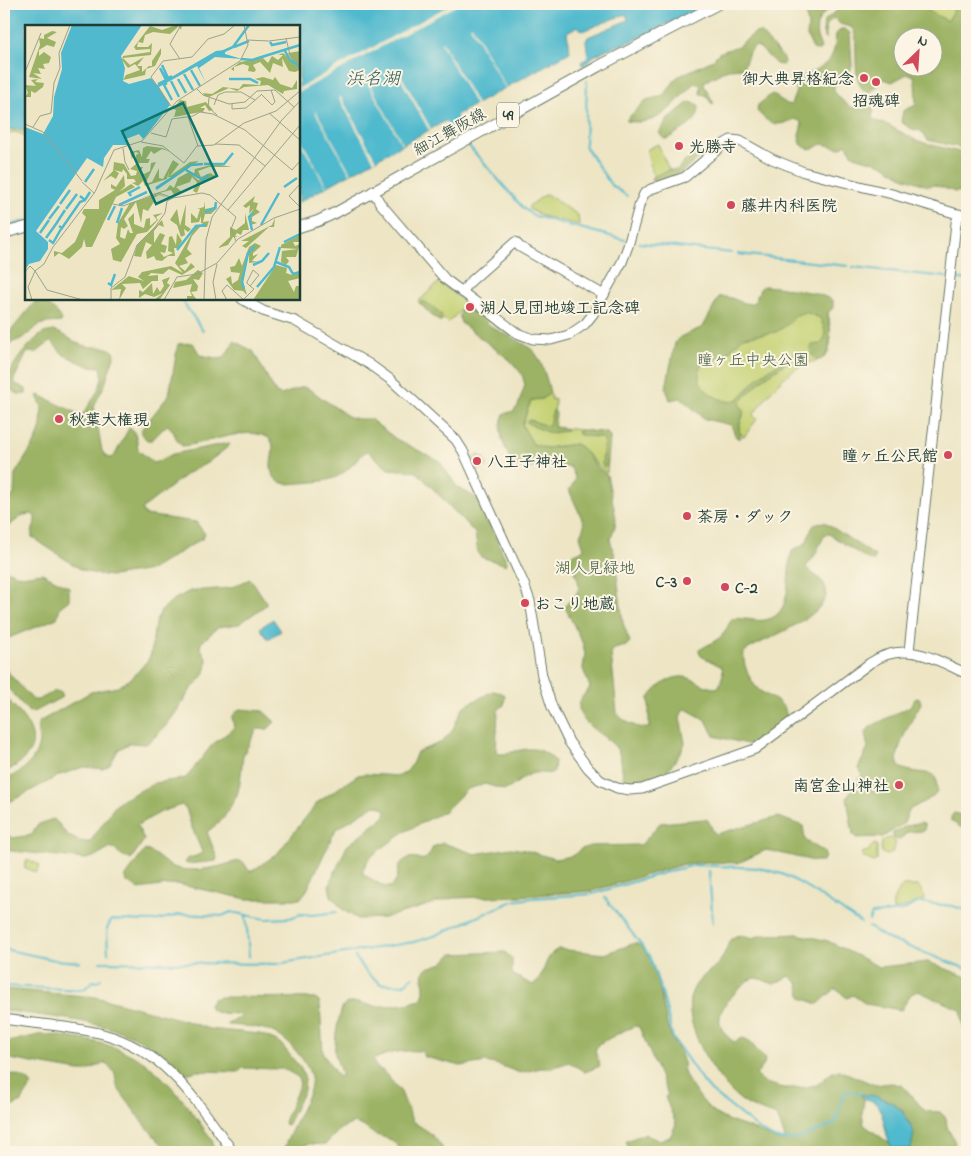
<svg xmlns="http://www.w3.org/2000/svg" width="971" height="1156" font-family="'Indie Flower','Klee One',sans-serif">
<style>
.green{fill:#c5d173;stroke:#728754}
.forest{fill:#9cb365;stroke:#5e784c;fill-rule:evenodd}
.water{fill:#50b9cd;stroke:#387b80}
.pier{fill:#ede5c4}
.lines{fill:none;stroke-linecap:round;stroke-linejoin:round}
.stream{stroke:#50b9cd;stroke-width:2}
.river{stroke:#50b9cd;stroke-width:12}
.tertiary-casing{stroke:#677866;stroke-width:11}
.primary-casing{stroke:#677866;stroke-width:12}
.tertiary{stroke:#fff;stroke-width:9}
.primary{stroke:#fff;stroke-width:10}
.poi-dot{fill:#d1495b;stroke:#fcf5e5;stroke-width:2}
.labels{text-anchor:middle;stroke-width:4;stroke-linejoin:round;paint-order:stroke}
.shield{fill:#fcf5e5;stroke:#617469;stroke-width:1}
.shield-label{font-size:15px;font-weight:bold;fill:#1f3d34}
.poi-label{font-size:16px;font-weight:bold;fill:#1f3d34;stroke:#fcf5e5;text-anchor:start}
.street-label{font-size:16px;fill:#1f3d34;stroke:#fcf5e5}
.park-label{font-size:16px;fill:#405b41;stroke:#fcf5e5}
.water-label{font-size:18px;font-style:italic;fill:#2b5c5a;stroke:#fcf5e5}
.inset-river{fill:none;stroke:#50b9cd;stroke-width:2.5}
.inset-road{fill:none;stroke:#9ba28a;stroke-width:1}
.view{fill:#0f766e;fill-opacity:0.15;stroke:#0f766e;stroke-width:2.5}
.inset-edge{fill:none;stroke:#1f3d34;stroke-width:2.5}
</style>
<rect width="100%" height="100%" fill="#fcf5e5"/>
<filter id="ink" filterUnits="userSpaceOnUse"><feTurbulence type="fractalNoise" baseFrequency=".02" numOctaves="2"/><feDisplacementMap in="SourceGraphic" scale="10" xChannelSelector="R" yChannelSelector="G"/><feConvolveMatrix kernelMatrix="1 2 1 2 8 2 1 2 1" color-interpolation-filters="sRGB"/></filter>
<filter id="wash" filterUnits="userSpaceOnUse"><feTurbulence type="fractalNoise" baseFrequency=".0096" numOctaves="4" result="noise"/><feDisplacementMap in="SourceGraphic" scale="20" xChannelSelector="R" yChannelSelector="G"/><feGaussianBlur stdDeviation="1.12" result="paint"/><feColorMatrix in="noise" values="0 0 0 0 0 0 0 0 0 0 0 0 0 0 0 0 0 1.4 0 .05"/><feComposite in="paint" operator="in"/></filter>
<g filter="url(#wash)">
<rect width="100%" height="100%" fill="#ede5c4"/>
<g class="green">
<path d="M931,4H957L948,21L928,11Z"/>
<path d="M6,129L26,131V136L15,132L10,133L4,143V134Z"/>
<path d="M658,144L669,170L653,177L647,152L648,149Z"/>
<path d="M546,194L578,215L579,225L542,216L529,209V206Z"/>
<path d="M439,282L467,304L448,323L444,319L440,322L418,302Z"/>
<path d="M827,307C829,319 833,342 828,353C824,362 808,361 801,366C780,376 766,398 753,415L757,419L744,437L739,431C739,421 748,414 740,405L731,406L694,386L688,364L790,309Z"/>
<path d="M550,393L552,400L555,399L554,427L607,433L610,438L607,473C595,465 588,452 576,444L546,448L533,444L522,426L531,400L542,399Z"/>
<path d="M889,838L894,840L896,843L892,853L887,855L882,853C880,846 881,840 889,838Z"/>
<path d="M874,844L877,845V860L873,862L862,856V853L868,851Z"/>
<path d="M27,860L40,865L36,873L24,867Z"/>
<path d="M903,886H918L921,890L925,899C921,901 898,911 893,910C891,903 896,891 903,886Z"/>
</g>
<g class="forest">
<path d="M810,4H836C824,13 814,19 817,37C818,41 820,44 821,48L819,51L813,49L807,36L808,25L806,15Z"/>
<path d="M842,4H931L928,11L948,21L957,4H967V149L928,140L921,131L912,129L901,122L903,111L916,105L915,79L913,75L907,74L892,82L884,79L869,93C850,88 859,47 854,31L851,27L840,24L834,18C824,24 826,30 826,39L823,33L824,21L840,8ZM904,38H934V68H904Z"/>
<path d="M841,29H844L850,33L852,66C849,80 822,82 840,98C844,102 848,106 853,108L857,105V96L859,94L874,109L872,117L876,121L888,125L917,141L967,154V191L955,192L935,185L928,186L903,177L882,164L854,156L846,144L840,148L822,144C814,148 809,152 801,144L799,136L802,124L800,121L795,119C776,127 771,126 757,111L758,105L772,94L787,104L791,105L796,91L794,82C807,72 829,69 834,50C836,44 835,39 836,34Z"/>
<path d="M760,32L783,58L784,63L782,65L776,64L759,47L755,46L749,52L743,68L728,69L704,82V85L714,104H712L706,95L700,94L701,85L694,83C673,104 661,127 627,121V119L646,100L659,97L666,93L677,77L711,61L719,53L738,46L755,33Z"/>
<path d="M689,102L697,104L699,107C699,122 686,127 675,134C670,137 669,139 664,139L659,133L668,119Z"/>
<path d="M708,148L709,149L682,172L655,182L651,181L652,177L669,170H677L684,162Z"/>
<path d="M765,286C780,287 822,292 833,301V308L828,313C830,327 835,354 819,360C812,358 809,352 811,345L821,344C828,336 824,327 820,318L805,312L797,315L784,327L776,332L743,337L726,355L701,365C692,385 713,399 731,402L738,399L762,374L797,352L801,353L765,377L741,401L740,405C748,414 739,418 739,428C739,434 742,434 740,439L736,437L731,425L705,419L681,398L670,400L666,388L675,343L680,337L703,327L719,297C732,295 740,304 751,304L755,301L761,287Z"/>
<path d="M423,301L432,306L442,315L441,320C434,320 425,309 420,303Z"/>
<path d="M35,302C47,301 56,310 62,320L61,322L46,323L39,325L23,338L11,343L4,352V339Z"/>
<path d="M468,309C478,310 484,322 492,327C503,334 529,344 535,353C542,361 548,383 550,393L542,399L531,400L522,425L533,444L546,448L576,444L581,447L598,468L607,475L616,518L615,526L610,540L614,552L623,623L630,642L626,646L614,649L611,653L617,713C621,721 641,730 649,728V698C657,686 673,673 689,678C698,681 710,691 719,687L723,674L722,667L701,656L699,652V650C707,645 718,641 724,633C728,628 728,623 733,619C744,617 754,622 765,620C795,615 785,572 792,551L806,543C811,533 811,519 826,523L875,556L874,561L869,560L829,534H825L815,555L806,567C811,574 822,578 825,586C837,615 761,639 744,652C742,663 749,679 757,688C766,698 790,701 786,721L756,744H747L714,736L706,720L684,708L680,717L685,743C681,753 671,768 662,776C656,783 633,788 625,784C621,773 623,759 617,749C608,735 570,722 581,699C583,695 588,691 590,687L583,669L585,654L583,644L565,607C568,601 572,599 576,594C584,583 572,570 570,559C572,552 580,554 584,548L580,536L584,526L583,521L569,490C576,480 577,477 569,466L560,468L555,462C543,463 523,474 513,464C505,448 496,433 504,414L514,411L518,406L525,385L522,374L510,360L461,323L459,316L461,312Z"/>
<path d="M53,331C65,333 73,343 85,346C95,348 110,345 115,353L105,384L94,406L102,451L107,457L112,458L115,455L129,428C137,432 137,442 138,450L154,463L173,454L229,443V446L207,463L188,473L143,508L142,511L145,515L196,522L205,534L203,538L151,570L112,576L95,574L80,569L32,537C31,531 36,524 35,517L32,514L23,515L4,530V508L14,494L15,474L36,441L41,427L42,406L37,396L39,395L81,415L84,413C92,400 106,383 101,367L88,366L64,355L51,341L36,353L29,352L27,353L14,379V383L26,389V394C21,395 16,394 12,390C0,373 28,346 39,336L44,333Z"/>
<path d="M234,341L253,351L276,393L281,395L303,387L309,389L349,417L357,419H370L396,439L439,461L458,488L475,497L479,501L507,562L506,565L481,557L478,554L475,533L418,473L413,471L388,469L368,451L365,452C339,479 337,481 299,483C291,484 283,485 277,480C261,467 284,444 265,436C243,427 206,444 182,446C175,441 175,429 167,425L152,440H147L141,434V430L169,395L178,344L193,343L200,355L221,359L226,355Z"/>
<path d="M553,410L556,413L554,427L566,429L567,431L549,433L527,423V421L530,420L547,426L549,425Z"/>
<path d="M581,430L607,433L610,438L606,467L604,468L602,464L604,440L602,438L580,435L577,432Z"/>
<path d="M480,455L484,458L487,466L477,471L470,458L472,456Z"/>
<path d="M4,569L21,576L42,573L69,587V600L60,607L57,618L4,640Z"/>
<path d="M250,579L253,582L266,602V605L239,624L218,627L201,643L200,647L207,659C207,678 199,679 189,692C176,712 166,730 146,744L130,743L118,750L110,765L103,769L83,767L60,775L4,805V781C21,771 37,763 39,741C39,734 36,729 39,722L91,692L118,687L133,677L148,660L151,654L155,623L161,611L171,601L190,591L230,588Z"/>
<path d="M4,668L33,700H38L56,691L62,693V697L36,711L29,712L4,684Z"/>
<path d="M493,691L502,693L505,695L504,705L498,710L496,752L500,754H504C525,749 538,743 555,761L554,772C548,775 541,772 534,773C523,775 516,786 505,790L485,784L467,789L445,811L404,832L370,857L363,869V873L364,875L385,887H391C393,884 396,881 397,877C399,870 397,864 405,860C419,851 423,871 433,847L443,843L475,854L511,848L525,850L555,859L572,856L581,849L590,846L641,845L660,823L704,819L708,820L713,831L716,834L778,817L803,826L805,840L824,852L825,856L823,861H814L766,850L738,863L708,862L684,864L592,891L520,896L453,898L384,918L358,919L343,910L331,896L329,885L347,846L384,817L386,812L384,808L375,805L336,829L307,890L300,899H247L176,884L138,889L126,881V876L145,850C156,852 164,865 176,868C190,872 211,869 224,865C230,863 234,862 240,861L244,863L249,871H252L277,854L318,802L358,775L365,774L399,776C410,772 413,762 417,752L442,742L452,731L463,707Z"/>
<path d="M4,695C32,726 51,747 4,773Z"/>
<path d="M916,698L920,699L921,703C915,715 889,756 900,767C906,772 926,772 934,775L936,779L937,792L934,796L909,810L904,823L883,837L856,838L853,834L847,798L862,774L858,768L868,748L865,734L870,727L909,707Z"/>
<path d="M239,709L263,711L275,722L268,729H258L256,731L243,755L240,783L237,795L223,819L207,832L217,858L216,861L187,864L184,862C188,856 198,858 202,852L191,825L186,808L182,805L163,811L137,825L144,840L131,859L126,858L111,847L93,857L86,859L4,850V833L13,838L32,835L37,825L53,819C60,823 61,829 67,834C72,839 83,843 90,842L115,806L122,800L155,783L186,778L212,745L234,728L232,717Z"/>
<path d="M954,813L961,815L963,824H967V831L951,821V817Z"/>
<path d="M921,823L925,825L924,831L908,832L899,840L893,838V833L906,826Z"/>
<path d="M797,934L828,941L879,967L928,962L967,977V1034L964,1028L961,1010L918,991L911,994L901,1010L866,1004L853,995L847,998L839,991L835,989L818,1004L802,998L798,983L790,976L774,984C766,982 758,976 751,979C745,982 740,988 736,992C719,1009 711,1025 734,1042L743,1038L748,1040L765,1059L764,1065L756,1075L765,1083L784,1088H797L817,1085L831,1073L839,1070L875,1085L892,1083L903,1086L925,1111L940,1112L946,1118L947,1127L954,1140L957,1152H866L837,1146L830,1152H725L721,1151L720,1152H630L626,1141L644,1134L660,1141L670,1137L676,1124L665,1097L668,1095L639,1027L635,1026C621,1031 611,1038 598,1044L595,1051L600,1066L585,1072L569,1062L552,1068H541L520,1073L499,1065L486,1062L461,1066L425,1057L422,1051C404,1050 388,1052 373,1060L376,1067L383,1071L401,1092L412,1121L430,1133L440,1144L445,1152H403L392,1140L374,1134L363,1126L354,1123L340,1129L326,1144C320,1146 314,1143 308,1144C298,1146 296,1155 285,1149V1145L309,1093C311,1087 312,1082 311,1077C308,1061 285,1036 270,1031C257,1026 241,1026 227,1025V1023L239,1018L240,1016L239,1014L218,1013L211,1010L209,1005L213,999L219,997L315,998L319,1001L320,1005L323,1053L338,1077L341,1076C341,1069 336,1061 335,1053C334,1041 338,1017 343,1006C351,998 367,1006 378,1006C390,1006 410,1005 421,999C428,990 420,979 425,969L443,963L451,954L505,952L512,959V974L533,985C546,978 542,957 558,949L605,954L635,943C658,950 662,1013 670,1034C673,1042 680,1049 682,1057C684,1062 683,1068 684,1072C688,1084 700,1098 708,1107C720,1120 737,1123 752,1129C764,1133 772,1140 784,1141L785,1138L777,1116C762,1111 748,1107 736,1096C714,1077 680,1021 692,992C698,977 711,972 720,961C726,955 727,939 736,936C742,934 746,938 751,938C756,937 761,935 766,935C776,934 787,935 797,934ZM861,1095C876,1097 891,1098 902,1110C906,1115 908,1122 912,1127L896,1148L864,1125L862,1114L864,1100Z"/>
<path d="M4,989L96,997L183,1020L209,1029L260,1034L275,1040L281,1044L301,1069L305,1079L304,1090L288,1124L285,1125L284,1122L300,1084L298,1077L284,1069L243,1068L238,1072L197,1071L186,1074C136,1020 71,1021 4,1010Z"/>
<path d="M38,1035C52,1034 66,1037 80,1039C151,1050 174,1087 212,1140L214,1147L213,1152H170C151,1135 135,1112 120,1091C111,1078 122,1075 104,1063L87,1071H79L4,1058V1043Z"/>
<path d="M4,1073C13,1074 28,1077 32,1085L21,1102L4,1111Z"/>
</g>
<g class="water">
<path d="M4,4H708L632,41L607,49L594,56L584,65H582L581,62L588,58L586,41L588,37L628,20L626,14L582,31L578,26L567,32L570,52L299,202V26H26V130L5,129L4,132Z"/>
<path d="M273,619L281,631L268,639L260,628Z"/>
<path d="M861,1094L875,1096L891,1102L902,1111L914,1132L911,1149L896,1148L891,1146C883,1133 886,1100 865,1099Z"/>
</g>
<g class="pier">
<path d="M452,4H459L299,92V88Z"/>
<path d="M470,26H472L506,88H505Z"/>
<path d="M442,42L477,104L475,105L441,43Z"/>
<path d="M397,68L431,129L429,130L395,69Z"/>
<path d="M369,83L403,144L402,145L368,84Z"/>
<path d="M341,97L376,160L374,161L339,98Z"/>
<path d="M316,111L351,173L350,174L315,112Z"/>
<path d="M299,136L327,187H326L299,140Z"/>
</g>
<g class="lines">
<g class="stream">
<path d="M587,81L585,146L611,185L627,196"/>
<path d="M468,145L524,209L535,216L625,240"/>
<path d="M4,227L26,221"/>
<path d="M639,243L732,253"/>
<path d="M738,254L848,266"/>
<path d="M853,267L946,277"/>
<path d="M954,278L967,280"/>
<path d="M181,299L203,331"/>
<path d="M709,871L713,924"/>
<path d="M605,898L649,955L663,996L673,1038L701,1079L711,1091L760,1130L774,1138L782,1140L798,1139L834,1124C841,1112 838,1101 847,1091L861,1094"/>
<path d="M246,915L249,957"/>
<path d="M869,921L872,914L902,911L919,902L952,906L967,910"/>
<path d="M869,927L888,939L967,969"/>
<path d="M4,949L55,960L80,962"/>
<path d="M108,953L107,929L111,920L154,921L182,914L222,916L231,912L266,919L290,918L301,914L313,915L337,912"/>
<path d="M355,957L367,973L381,984L403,985L413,977"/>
<path d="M100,962L276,964L414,942L434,936L513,901L532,898L592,894L673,870L696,865L759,868L782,874L802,884L861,923"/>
<path d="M4,986L83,990L93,981L96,982L101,979"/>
</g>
<path class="river" d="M443,103L455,125"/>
</g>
</g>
<g filter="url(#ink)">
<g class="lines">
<g class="tertiary-casing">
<g id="tertiary">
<path d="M373,191L380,203L445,279L517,333L533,339L551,340L569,335L585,324L593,314L622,262L628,246L640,203L644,194L651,189L685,177L724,144L731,140L740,141L772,159L804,172L892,194L967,217"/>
<path d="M462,292L470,282L515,242L520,247L604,295"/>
<path d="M242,299L263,311L295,321L369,364L391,380L456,440L463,451L524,584L530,601L542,676L552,707L569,742L588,768L600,780L617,788L630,790L642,789L755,749L870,663C905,639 934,659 967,674"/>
<path d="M909,651L956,223L959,214"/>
<path d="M4,1019C36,1024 71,1026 103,1034C167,1051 197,1102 233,1152"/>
</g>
</g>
<g class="primary-casing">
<g id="primary">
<path d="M299,227L318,221L337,212L599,66L718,4"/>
<path d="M4,233L26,227"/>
</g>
</g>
<use href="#tertiary" class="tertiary"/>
<use href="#primary" class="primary"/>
</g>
</g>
<g class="poi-dot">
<circle cx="864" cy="78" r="5"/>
<circle cx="876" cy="82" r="5"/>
<circle cx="679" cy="146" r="5"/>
<circle cx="731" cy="205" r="5"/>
<circle cx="470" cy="307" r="5"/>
<circle cx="59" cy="419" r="5"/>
<circle cx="948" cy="455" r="5"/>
<circle cx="477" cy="461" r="5"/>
<circle cx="687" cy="516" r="5"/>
<circle cx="687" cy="581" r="5"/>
<circle cx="725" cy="587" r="5"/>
<circle cx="525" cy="603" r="5"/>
<circle cx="899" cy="785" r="5"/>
</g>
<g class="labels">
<rect class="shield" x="497" y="102.5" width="22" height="25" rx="4"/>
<g class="shield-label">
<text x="508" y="120">49</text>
</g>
<g class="poi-label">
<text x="854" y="84" text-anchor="end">御大典昇格紀念</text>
<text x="876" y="106" text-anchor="middle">招魂碑</text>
<text x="689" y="152">光勝寺</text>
<text x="741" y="211">藤井内科医院</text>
<text x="480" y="313">湖人見団地竣工記念碑</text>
<text x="69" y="425">秋葉大権現</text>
<text x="938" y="461" text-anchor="end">瞳ヶ丘公民館</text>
<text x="487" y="467">八王子神社</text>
<text x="697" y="522">茶房・ダック</text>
<text x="677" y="587" text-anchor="end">C-3</text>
<text x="735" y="593">C-2</text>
<text x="535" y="609">おこり地蔵</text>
<text x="889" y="791" text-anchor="end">南宮金山神社</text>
</g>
<g class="street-label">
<text transform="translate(449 131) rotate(-29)" y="6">細江舞阪線</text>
</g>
<g class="park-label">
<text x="753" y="365">瞳ヶ丘中央公園</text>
<text x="595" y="573">湖人見緑地</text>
</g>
<g class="water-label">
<text x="373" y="84">浜名湖</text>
</g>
</g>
<g transform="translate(25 25)">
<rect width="275" height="275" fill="#ede5c4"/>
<path d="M151,0H157L156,5L154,1L145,9L128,7L120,10L118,18L113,17L112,22H123L127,18L126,30L98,33L105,40L119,32L112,41H117V47L124,41H127V36L136,23V29L130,41L121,44L120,50L98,55L101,50L115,45L110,39L103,43L97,35L98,31L125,27V24L111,25L109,22L125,1L137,5ZM27,6L32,7L22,13L31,17L29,22L22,20L14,25V31L19,27L26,32L24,38L18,39L20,44L13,43L16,49L8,48L17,54L4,52L15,20L14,13L19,14V10ZM275,26V45L270,47L264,46L257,33L258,42L248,38L245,48L235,37L228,40L231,45L229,47L223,46L224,41L218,39L209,42V46L206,44L215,37L238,33L243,38L247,31L253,35L258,30H253L258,28L267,36L263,28ZM238,52L248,55L250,52L255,59L267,63L272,55V64L259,66L258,69L243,60L219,62L212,66L204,63L184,72L180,71L178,68L187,69L198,62L214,64L218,59L235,60L236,56L230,54ZM13,54L10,57L19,58L18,62L10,68L6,66V72H0L3,68L0,60L11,61L6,55ZM155,75L161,76L162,82L181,77L188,85L184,86L180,80L175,83H180L178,87L183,89L176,87L149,92L151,85L148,84ZM122,121L138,123L145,127L137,124L129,129L126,126L121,134H125L123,138H113V142H118L115,147L119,149L125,146L126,138L131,137L120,159L127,157L134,143V153L138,154L148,135L154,139L145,151L165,137L174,136L147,153L143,152L144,146L142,154L120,161L118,156L113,161L107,158L111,157L109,154H102V149L98,144L97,147L89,145L94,148L91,154L86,151L78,156L88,146L89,137L99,139L106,151L111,150L112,146L105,144L111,139V130L114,128L110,127L107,134L105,127L114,125L117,132L118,123ZM190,139L207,142H184L173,146L176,152L185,148L192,152L176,158L172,168L168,166L172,157L167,152L165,157L151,162L157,167L149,170L146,165L115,173L141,165L145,160L149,163L153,153L164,147L173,155H179L169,149L170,144ZM99,150L100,161L94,167L106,159L110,162L91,172L67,222H61L59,214L57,222L44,234L34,228L29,232V226L37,228L50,217L61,192L57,188L59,184H74V175L90,165L86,163V159L91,162ZM134,169L144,173L134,170L127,174L130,175L123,186L118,184L116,198L111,177L99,194L103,201L99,204L96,202L95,212L100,214L103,204L105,208H108L103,194L109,188V199L119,203L121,194L125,193V201L132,195L128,190L138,188L131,192L133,195L122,207L112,209L96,237L88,235L86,224L95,219L91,213L93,198L105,178ZM230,171L228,177L233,178L231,184L235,187L227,192V196L232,198L226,200L224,192L229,183L224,189L225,180L221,183L218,181ZM180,176V184L190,182V177L192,183L186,189H180L178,197L184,196L182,202H175L167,211L162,224L167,229L160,233L163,238L154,241L160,246L166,238L170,242L157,250L144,244L138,249L126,248L123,251L133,250V256H127L118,264L115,258L97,259L101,263L94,275L96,264L86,265L104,251L119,256L113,252L117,247L146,241L158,248L150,238L171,201L181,200L176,198V191L174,197L166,198V188L172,194L175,184H172L179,182ZM161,179L160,200L166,204L163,207L159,204L160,210L156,212L152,200L145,195L152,184L155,201ZM220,188L224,205H218L216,210L212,208L210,211L213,212H208L203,220L193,223L205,212V202L211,205L220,198ZM250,193L249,202H244L221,223L217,221L224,216H216L247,200ZM137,195L139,202L134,200L129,206V218L135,208L140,210L136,219L142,221L140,228L135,227L139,232L148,228L143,226L144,212L147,211L151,220L152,208L157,216L153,223H149L150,231H143L137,236L131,235L129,231L122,234L121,227L127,220L121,217L116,232L109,231L112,220ZM275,210L274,217H268L270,221L275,219L271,232H261L264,236L261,240L256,237L257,226L273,224L256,223V220ZM230,218L236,221L228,228V231L233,229L227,236L235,237L224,238V226L218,257L222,270L218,266L209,265L201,254L206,251L207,259L213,255L215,248L206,247L205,242L210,241L214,233L217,241L224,222ZM251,240L262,243L261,248L267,250L275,248V253L263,256L269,267L271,261H275V275H228ZM173,245L178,248L174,255L168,254L173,261L172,266L166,267L172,275H162V271H167L165,266L167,259L148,263L150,257L161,255ZM145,252L142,258L145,260L135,274L129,275L138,268L129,272L120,269L114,273V265L118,267L127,258L128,269L132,262L135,267L139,261L137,255Z" fill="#9cb365"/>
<path d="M47,0H117L96,31L100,43L98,56L104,59L126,53L132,60L142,55L137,45L143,54L191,26L200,25V29L217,34L190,32L174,43L181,58L172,41L134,62L145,80L120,112L118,114L114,109L101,114L102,120H88L79,133L78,142L62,133L11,206L23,217V224L15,236L4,239L0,245V102L18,109L28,91L29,72L37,44L36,28Z" fill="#50b9cd"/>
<path class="inset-river" d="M245,17L247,20L261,17M209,22L224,16M260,26L265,35L275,41M197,27L208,22L224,0M216,34L227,35L275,20M137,40L143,53L147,51M166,45L175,61M159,49L168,65M153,54L161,68M204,54H225L233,58M146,56L154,72M142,58L139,60L147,75M133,59L141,55L135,43M179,139H199L208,128M161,145L178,155L183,150M60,157L69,144M259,162L272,153M131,163L145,154M131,164L166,140L178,139M55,171L60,175L65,167M106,171L104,168L115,162M35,179L45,165M94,180L122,167M41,184L52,169M180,187L190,183L191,177M24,194L34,181M83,195L90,181M92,198L97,183M31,199L40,185M236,200L254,168M34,201L37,203L55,177L60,175M227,205L224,192L228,188M15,208L24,195M21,213L31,199M24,215L28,218L36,204M259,217L275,209M152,225L171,201L181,200M251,237L264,242L268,249L275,247M228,240L237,236L244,228M83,258L86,260L90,249M232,262L249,242L255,222M219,264L217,257L223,228L230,221"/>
<path class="inset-road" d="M261,13L265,30L275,38M222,15L244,16L275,12M155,34L145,19L156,0M0,47L16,8M172,64L178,70L204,79L220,77L232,66L250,65L269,82M236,69L247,80L250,77L246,65M184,73L183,82L192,90M207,79V84L221,83L236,70M189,80L193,70L200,67H216L230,75M146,81L126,52L138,36L167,32L183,14L199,9L210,0M244,88L275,115M163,92L173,121M0,99L18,107L57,156M8,102L15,91L26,88L29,58L35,43L34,28L45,0M126,108L141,112L147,94L168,91L175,87L188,89L220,105L267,145L275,136M116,117L138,121L159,138L172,121L189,120L219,98L251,86L275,66M190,119L214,120L240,141M98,123L100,137L104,145M57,157L69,168M88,179L98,181L134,168L148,173M274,181L264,171L275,159M203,185L275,100M0,247L5,241L10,246L19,239L28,222L70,167L89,125L117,116L152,76L215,36L223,20L219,0M7,275L3,262L10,246L22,265L58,275M86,275V263L100,252L112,220L130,202L140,188L142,176L148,173L177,168L185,170L211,192L206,204L211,216M139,275L152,252L172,249L192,238L213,214L249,193L275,184M179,275L181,215L187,192L256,96L275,76M191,275L188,257L192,239M202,275L197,266L202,260L219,275M218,275L229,264L225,261L222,258V257L228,245L234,250L225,261"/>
<path class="view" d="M158,78L192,151L131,179L97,106Z"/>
<rect width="275" height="275" class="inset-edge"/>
</g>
<rect width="971" height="1156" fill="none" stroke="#fcf5e5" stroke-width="20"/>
<g transform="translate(918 52) rotate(25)"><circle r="24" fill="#fcf5e5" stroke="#a4ab9e"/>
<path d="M0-4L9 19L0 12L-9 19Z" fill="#d1495b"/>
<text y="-8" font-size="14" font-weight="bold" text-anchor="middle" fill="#1f3d34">N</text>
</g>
</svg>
